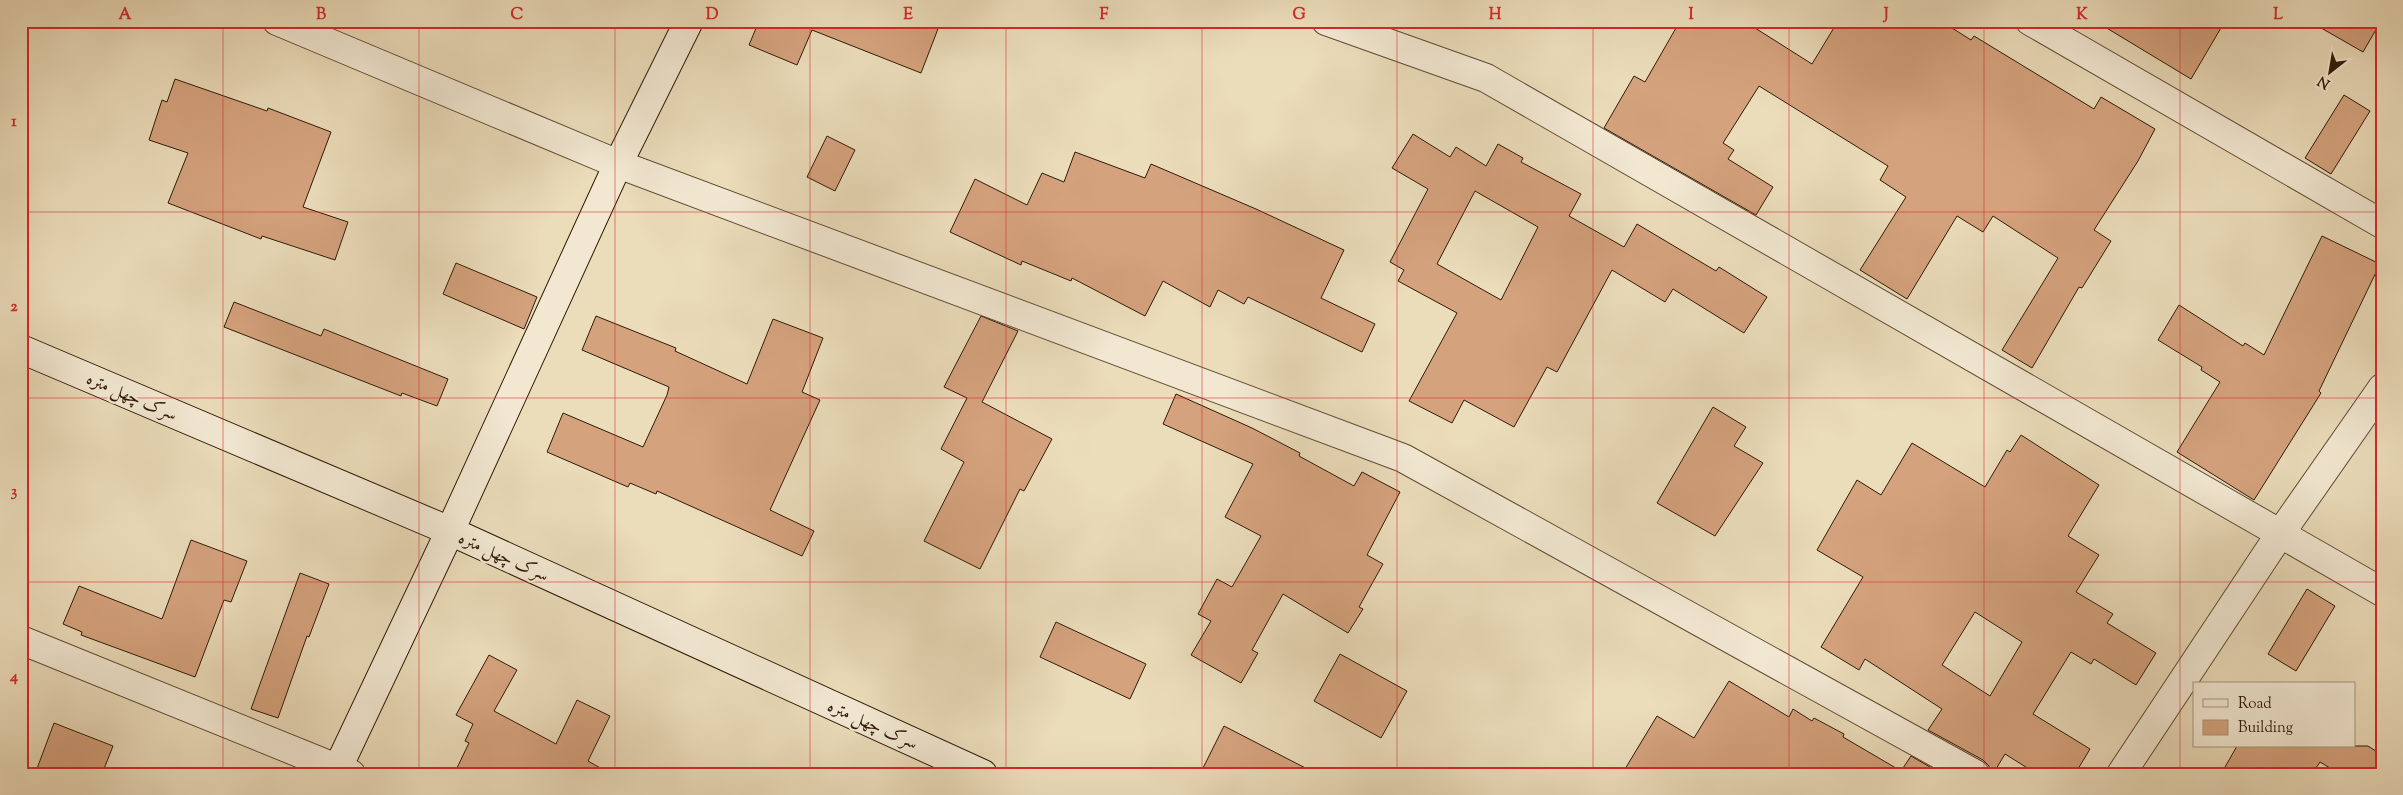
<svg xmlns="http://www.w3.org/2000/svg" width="2403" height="795" font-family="'Sorts Mill Goudy',Amiri,serif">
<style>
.building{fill:#d4a27d;stroke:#311a06;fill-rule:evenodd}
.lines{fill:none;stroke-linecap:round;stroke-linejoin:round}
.street-casing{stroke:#604a33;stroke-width:30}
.secondary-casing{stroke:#311a06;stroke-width:30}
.street{stroke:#f2e8d2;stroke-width:28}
.secondary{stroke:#f2e8d2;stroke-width:28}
.grid{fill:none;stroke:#d62828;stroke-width:1;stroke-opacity:0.55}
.labels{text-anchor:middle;stroke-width:4.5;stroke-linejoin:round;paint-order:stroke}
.street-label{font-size:18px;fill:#311a06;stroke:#f2e8d2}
.neatline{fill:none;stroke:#d62828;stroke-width:2}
.grid-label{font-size:16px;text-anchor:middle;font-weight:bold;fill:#d62828}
</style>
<rect width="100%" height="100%" fill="#ebdcba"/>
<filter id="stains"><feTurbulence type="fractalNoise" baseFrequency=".004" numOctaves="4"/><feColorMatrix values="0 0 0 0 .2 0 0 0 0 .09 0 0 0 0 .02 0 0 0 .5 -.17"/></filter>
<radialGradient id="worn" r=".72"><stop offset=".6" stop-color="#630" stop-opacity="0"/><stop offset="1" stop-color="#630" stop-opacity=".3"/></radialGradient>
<g class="building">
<path d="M759,21H941L921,73L812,30L797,65L749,45Z"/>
<path d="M1680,21H1744L1812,64L1838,21H1941L1971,40L1974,36L2094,109L2101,97L2155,129L2138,161L2094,230L2111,241L2082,288L2079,287L2032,368L2002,350L2058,258L1993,216L1983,232L1957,216L1907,299L1860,270L1906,197L1880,180L1888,166L1759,86L1723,143L1734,150L1728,159L1773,187L1756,215L1604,128L1634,76L1645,82Z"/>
<path d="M2095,21H2225L2191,79Z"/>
<path d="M2309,21H2381L2363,52Z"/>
<path d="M175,79L267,111L268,108L331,132L303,207L348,222L335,260L262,236L261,239L168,203L188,153L149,140L162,100L167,102Z"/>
<path d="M2344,95L2370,111L2331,174L2305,158Z"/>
<path d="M1413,134L1450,157L1456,147L1486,166L1498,144L1523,158L1521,162L1581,194L1569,216L1624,247L1637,224L1716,271L1719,267L1767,297L1744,333L1673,289L1665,302L1612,270L1557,372L1547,367L1514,427L1464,400L1452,423L1409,401L1457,313L1398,281L1404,270L1390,262L1428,189L1392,168ZM1475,191L1538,227L1501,300L1437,264Z"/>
<path d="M827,136L855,150L835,191L807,177Z"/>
<path d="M1075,152L1145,178L1151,164L1256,209L1344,250L1321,298L1375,324L1362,352L1248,297L1244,304L1218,290L1210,307L1163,281L1145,316L1072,278L1071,281L1022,261L1021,265L950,232L975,179L1027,205L1042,173L1064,182Z"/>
<path d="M2322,236L2380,264L2319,391L2321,393L2254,500L2177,452L2220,382L2201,370L2202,367L2158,340L2179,305L2243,346L2245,343L2264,355Z"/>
<path d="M456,263L537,297L524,329L443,294Z"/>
<path d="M234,302L321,336L324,329L448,379L437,406L402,393L401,396L224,327Z"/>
<path d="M596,316L676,348L675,351L747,384L773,319L823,338L802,392L820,400L770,510L814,531L802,556L657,491L656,494L630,483L628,487L547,452L563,413L643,447L667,395L669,387L582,350Z"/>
<path d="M981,316L1018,331L982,402L1052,439L1024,491L1020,489L980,569L924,541L964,462L941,449L967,398L944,387Z"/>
<path d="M1176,394L1252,428L1300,453L1299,456L1354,486L1362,472L1400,492L1367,555L1383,564L1359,607L1363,609L1348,633L1283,594L1252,650L1258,653L1241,683L1191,655L1211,621L1198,614L1217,579L1232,587L1261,536L1225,517L1253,464L1163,424Z"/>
<path d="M1713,407L1746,427L1734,446L1763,463L1715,536L1657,503Z"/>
<path d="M2021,435L2099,485L2068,536L2099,555L2076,592L2113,614L2107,623L2156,653L2136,685L2094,659L2091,664L2071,652L2033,714L2090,749L2075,774H2037L2005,754L1993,774H1991L1989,766L1983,760L1928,730L1942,709L1865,659L1859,670L1821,647L1863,577L1817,550L1857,480L1881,495L1912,443L1985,487L2007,450L2010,452ZM1975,612L2022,642L1990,696L1942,665Z"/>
<path d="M191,540L247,561L231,602L224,600L195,677L81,635L82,632L63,624L79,586L162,619Z"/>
<path d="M300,573L329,584L309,637L307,636L278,718L251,709Z"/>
<path d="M2307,589L2335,606L2296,671L2268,654Z"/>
<path d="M1056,622L1146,664L1130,699L1040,657Z"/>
<path d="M1340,654L1407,691L1381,738L1314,701Z"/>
<path d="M489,655L517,670L494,711L556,744L577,700L610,716L588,761L611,774H454L469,743L465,741L473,724L456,715Z"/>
<path d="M1729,681L1789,717L1793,709L1812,721L1814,718L1844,734L1843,737L1901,771L1911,756L1942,774H1622L1657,716L1694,738Z"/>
<path d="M54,723L113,746L102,774H35Z"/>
<path d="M1224,726L1317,774H1200Z"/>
<path d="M2237,746H2368L2382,755V774H2340L2320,762L2312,774H2221Z"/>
</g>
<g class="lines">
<g class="street-casing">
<g id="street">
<path d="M277,21L618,164L1403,458L1975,774"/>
<path d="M1326,21L1486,78L2382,592"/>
<path d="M2030,21L2382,224"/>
<path d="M21,640L351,774"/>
<path d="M2121,774L2280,534L2382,388"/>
</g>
</g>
<g class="secondary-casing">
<g id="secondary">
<path d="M21,349L450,531L983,774"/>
<path d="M335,774L450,531L618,164L689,21"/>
</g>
</g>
<use href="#street" class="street"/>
<use href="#secondary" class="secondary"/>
</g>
<path class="grid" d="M223,21V774M419,21V774M615,21V774M810,21V774M1006,21V774M1202,21V774M1397,21V774M1593,21V774M1789,21V774M1984,21V774M2180,21V774M21,212H2382M21,398H2382M21,582H2382"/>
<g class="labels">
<g class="street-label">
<text transform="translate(132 396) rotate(23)" y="6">سرک چهل متره</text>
<text transform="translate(504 556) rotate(24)" y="6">سرک چهل متره</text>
<text transform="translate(873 724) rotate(24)" y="6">سرک چهل متره</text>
</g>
</g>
<rect width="2403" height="795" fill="none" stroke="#ebdcba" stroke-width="55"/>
<rect x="2193" y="682" width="162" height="65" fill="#f2e8d2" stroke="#a59680"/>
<rect x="2203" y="699" width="25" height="8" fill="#f2e8d2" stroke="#a59680"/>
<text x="2238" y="708" font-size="15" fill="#311a06">Road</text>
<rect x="2203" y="720" width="25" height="15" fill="#d4a27d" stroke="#a59680"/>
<text x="2238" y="732" font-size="15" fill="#311a06">Building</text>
<g transform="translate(2330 72) rotate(211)" stroke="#f2e8d2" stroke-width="4" paint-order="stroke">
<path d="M0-4L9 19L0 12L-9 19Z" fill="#311a06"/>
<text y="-8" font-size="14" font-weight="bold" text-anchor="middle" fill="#311a06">N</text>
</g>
<rect x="28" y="28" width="2348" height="740" class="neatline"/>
<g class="grid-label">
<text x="125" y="19">A</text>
<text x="321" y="19">B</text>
<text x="517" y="19">C</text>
<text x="712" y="19">D</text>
<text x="908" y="19">E</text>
<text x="1104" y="19">F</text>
<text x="1299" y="19">G</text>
<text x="1495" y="19">H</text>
<text x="1691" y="19">I</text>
<text x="1886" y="19">J</text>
<text x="2082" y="19">K</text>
<text x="2278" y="19">L</text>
<text x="14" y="126">1</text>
<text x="14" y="311">2</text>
<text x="14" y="496">3</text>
<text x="14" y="681">4</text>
</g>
<rect width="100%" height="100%" filter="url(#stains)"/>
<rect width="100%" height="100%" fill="url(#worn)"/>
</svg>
